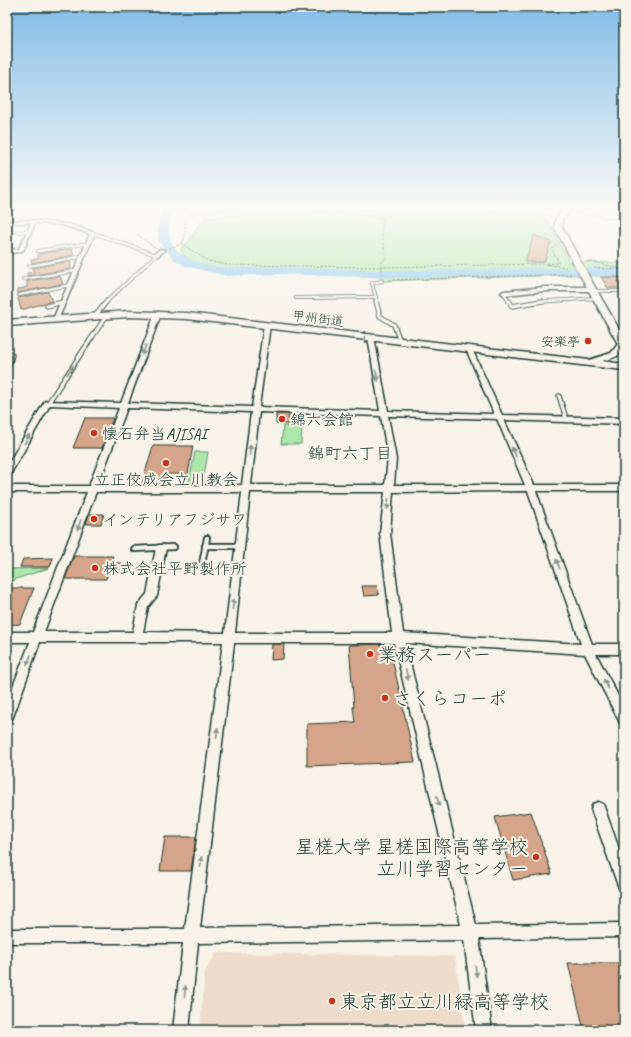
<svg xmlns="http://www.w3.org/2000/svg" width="631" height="1037" font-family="Caveat,'Klee One',sans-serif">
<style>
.built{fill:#eddccc}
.green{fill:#ade7ac;stroke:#669270}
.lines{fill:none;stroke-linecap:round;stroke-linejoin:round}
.river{fill:#8bc7eb;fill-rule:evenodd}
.building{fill:#d6a589;stroke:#1f3d34}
.lane-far2-casing{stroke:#1f3d34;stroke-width:4}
.lane-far1-casing{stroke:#1f3d34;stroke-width:5.5}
.lane-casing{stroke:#1f3d34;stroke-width:8}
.street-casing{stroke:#1f3d34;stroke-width:3}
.secondary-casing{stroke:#1f3d34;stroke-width:3}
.path{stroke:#1f3d34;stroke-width:1;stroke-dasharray:2.5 1.5;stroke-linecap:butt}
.lane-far2{stroke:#f7f3e8;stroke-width:2.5}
.lane-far1{stroke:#f7f3e8;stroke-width:3.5}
.lane{stroke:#f7f3e8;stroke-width:4.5}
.street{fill:#f7f3e8;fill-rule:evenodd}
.secondary{fill:#f7f3e8;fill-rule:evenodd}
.secondary-bridge-casing{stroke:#1f3d34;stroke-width:9;stroke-linecap:butt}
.path-bridge{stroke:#1f3d34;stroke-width:1.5;stroke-dasharray:3 2;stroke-linecap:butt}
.secondary-bridge{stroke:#f7f3e8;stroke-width:8}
.oneway{fill:#8b988e}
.poi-dot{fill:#c8321e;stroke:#f7f3e8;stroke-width:1.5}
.labels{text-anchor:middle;stroke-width:4;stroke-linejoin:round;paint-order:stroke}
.far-street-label{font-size:13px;fill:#1f3d34;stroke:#f7f3e8}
.far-poi-label{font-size:13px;fill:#1f3d34;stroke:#f7f3e8;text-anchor:end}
.poi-label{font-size:16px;fill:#1f3d34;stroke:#f7f3e8;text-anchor:start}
.neighbourhood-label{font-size:17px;fill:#1f3d34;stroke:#f7f3e8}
.near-poi-label{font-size:19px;fill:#1f3d34;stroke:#f7f3e8;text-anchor:start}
</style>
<rect width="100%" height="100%" fill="#f7f3e8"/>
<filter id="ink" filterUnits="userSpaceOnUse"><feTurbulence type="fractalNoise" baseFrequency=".025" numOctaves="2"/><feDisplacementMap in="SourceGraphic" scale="8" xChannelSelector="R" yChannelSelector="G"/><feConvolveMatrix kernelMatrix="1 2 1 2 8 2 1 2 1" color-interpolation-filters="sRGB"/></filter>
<g filter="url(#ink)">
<path class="built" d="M216,953L455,956L465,1030H200L205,972Z"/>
<g class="green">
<path d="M347,207H475L477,211L540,217L547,220L569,262L624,263V277L572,275L382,281L380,278L366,270H230C214,268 186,267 181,248L189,242L200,223L204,219L215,217Z"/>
<path d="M291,413H303L301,444H281L283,426H290Z"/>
<path d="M195,452H208L203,482H189Z"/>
<path d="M49,568L7,582V569Z"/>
</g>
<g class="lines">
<g class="river">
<path d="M39,207L34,210L7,214V208Z"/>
<path d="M162,207H172C168,233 165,247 192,260C220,273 252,266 282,267C320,268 359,270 397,270C473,271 548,267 624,268V276L567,275L397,278L277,274L227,276L185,266L175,260L158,241V228Z"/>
</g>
</g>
<g class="building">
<path d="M534,235L551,242L544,262H525Z"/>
<path d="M72,249L74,255L32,263L31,260L39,258L38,254Z"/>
<path d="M70,261L71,269L27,276V273L34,272L33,268Z"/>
<path d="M60,276L63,284L17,293V290L27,287V281Z"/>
<path d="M601,277L624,278V288H608Z"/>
<path d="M48,292L52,301L21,310L18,298Z"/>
<path d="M276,414H289L288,424H276Z"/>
<path d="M85,418H113L102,448H73Z"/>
<path d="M153,446H193L188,474H168L166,483H142Z"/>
<path d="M89,514H104L101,524H86Z"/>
<path d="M74,556H113L111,563H122L119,573H108L106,579H65Z"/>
<path d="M53,558L50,567H20L23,559Z"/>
<path d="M362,586H377L379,595L364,596Z"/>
<path d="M11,588H34L20,624L7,625V600Z"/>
<path d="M272,644H284L283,659L271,660Z"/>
<path d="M389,644L415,762L307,766V724L355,722L353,707H354L349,645Z"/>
<path d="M531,812L552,874L513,880L495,817Z"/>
<path d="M165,837H196L191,871H160Z"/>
<path d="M568,963H624V1030H584Z"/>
</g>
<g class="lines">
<g class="lane-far2-casing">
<g id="lane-far2">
<path d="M10,232L29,231"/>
<path d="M93,233L156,255L106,302"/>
<path d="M38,251L90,243"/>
<path d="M29,266L84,256"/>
<path d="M23,279L76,271"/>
<path d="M593,291H624"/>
<path d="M504,293L509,302"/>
<path d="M19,295L70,285"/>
<path d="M296,298L375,297"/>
<path d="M377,302L372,283L382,281"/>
<path d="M536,302L597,298"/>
</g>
</g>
<g class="lane-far1-casing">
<g id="lane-far1">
<path d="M376,301L380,316L394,325L400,341"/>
<path d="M509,301L512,306L542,301"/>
<path d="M47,306L63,302"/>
<path d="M95,316L107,301"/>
<path d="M7,371L12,355"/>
<path d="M559,396L566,418"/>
<path d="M48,403L107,315"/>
</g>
</g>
<g class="lane-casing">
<g id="lane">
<path d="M205,546H239"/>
<path d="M134,549L174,547"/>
<path d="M202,564L207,538"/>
</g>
</g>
<g class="street-casing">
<g id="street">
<path d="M32,220L72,225L95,233L58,320L53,319L90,234L62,225L35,223L23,251L7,254V250L19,249L31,223H7V221Z"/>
<path d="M160,249L165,250L158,256H154V254Z"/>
<path d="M545,287H592L595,289L592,291H545L504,295L501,293L504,291Z"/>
<path d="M158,312L161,314L128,403L252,407L264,325L267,323L270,325L259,407L380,411L368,337L371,335L374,337L388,411L494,414L466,349L469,347L472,349L502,415L624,418V424L504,420L534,485H624V491H536L592,644H624V654H596L624,707V725L620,723L585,654L405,643L476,925L624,923V937L479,939L492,1030H476L464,940L198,943L189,1030H173L183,943H7V929H185L223,642H40L13,717L11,721L7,723V702L30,642H7V632H33L87,492H7V486H89L119,408L50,405L10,475L7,476V466L45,401L121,403L155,314ZM127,408L251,412L242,485L98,486ZM259,412L381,416L388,459L385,485H251ZM388,416L497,419L525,485H394L396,459ZM528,491L581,644L403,633L390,533L393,492ZM96,492H242L225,633L143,632L148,607L157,596L166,548L164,545H158L156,548L147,594L138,605L133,632H44ZM250,492H385L380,533L392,633H235ZM234,643H394L461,925L200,928Z"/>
<path d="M598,802L603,804L624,863V890L619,888L617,883L591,809L593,804Z"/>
</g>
</g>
<g class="secondary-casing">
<g id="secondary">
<path d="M567,207H574L562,219V227L582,264L578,266L574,264L554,227L556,218Z"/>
<path d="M580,271H583L587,273L624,338C624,356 618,357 602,361L624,364V370L187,319L128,317L7,326V320L128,311L187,313L589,360L611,353L618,344L579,273Z"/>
</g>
</g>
<g class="path">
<path d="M471,207L489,211L552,215"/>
<path d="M578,211L596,207"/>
<path d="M308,212L344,213L384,218L412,207"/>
<path d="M575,213L624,220"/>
<path d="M137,234L155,248"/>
<path d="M182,244L208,261L227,265L381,267L544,264L566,267"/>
<path d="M182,244L184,240L186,218L192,213L274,207"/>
<path d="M169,248L182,244"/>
<path d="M587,261L623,269"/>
<path d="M547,264L559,263L552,249L557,245"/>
<path d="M594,268L619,269"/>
<path d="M382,275V262L386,258L381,231L384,218"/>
<path d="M389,280L574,274"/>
</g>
<use href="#lane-far2" class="lane-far2"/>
<use href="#lane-far1" class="lane-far1"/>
<use href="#lane" class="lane"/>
<use href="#street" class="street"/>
<use href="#secondary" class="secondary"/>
<g class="secondary-bridge-casing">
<path id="secondary-bridge" d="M578,264L583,273"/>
</g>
<path class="path-bridge" d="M364,331L366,343"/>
<use href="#secondary-bridge" class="secondary-bridge"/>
</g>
<defs><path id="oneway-solid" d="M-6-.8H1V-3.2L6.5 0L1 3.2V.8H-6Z"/></defs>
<g class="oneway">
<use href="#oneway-solid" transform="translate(144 350) rotate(111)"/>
<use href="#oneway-solid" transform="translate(70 370) rotate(-54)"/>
<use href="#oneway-solid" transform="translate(377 376) rotate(79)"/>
<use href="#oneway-solid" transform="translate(27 439) rotate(-60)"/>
<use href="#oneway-solid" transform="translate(250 450) rotate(-84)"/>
<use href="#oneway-solid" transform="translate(514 452) rotate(-115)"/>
<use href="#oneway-solid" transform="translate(388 504) rotate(95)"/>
<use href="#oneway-solid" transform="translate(79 525) rotate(110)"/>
<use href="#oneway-solid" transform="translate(558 564) rotate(-110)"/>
<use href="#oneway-solid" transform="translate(233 604) rotate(-84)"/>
<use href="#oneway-solid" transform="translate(29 660) rotate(111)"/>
<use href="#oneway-solid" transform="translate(407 675) rotate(76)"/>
<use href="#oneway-solid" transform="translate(606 684) rotate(-117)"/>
<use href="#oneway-solid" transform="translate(217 733) rotate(-83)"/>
<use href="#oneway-solid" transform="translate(438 801) rotate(76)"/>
<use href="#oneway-solid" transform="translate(201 862) rotate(-83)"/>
<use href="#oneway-solid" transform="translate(476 971) rotate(82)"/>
<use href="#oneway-solid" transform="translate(185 991) rotate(-84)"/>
</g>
</g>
<linearGradient id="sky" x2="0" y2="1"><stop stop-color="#83bce9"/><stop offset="0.59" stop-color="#fbfaf5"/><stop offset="1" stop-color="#fbfaf5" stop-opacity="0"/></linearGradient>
<rect width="631" height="353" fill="url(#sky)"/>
<g class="poi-dot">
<circle cx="588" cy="341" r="4"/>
<circle cx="282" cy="419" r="4"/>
<circle cx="94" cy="433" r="4"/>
<circle cx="166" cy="463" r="4"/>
<circle cx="94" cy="519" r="4"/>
<circle cx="95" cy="568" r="4"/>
<circle cx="370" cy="654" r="4"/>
<circle cx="385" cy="698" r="4"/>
<circle cx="536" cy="857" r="4"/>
<circle cx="332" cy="1001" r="4"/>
</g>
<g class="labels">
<g class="far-street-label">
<text transform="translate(318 318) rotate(7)" y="5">甲州街道</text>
</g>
<g class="far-poi-label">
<text x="580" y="346">安楽亭</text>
</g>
<g class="poi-label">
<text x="290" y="425">錦六会館</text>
<text x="102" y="439">懐石弁当AJISAI</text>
<text x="166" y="485" text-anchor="middle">立正佼成会立川教会</text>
<text x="102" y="525">インテリアフジサワ</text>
<text x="103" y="574">株式会社平野製作所</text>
</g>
<g class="neighbourhood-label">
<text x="350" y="459">錦町六丁目</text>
</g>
<g class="near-poi-label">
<text x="378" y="661">業務スーパー</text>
<text x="393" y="705">さくらコーポ</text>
<text x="528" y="853" text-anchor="end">星槎大学 星槎国際高等学校<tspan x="528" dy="22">立川学習センター</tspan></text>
<text x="340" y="1008">東京都立立川緑高等学校</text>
</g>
</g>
<rect width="631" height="1037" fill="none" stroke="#f7f3e8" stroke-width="24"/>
<rect x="12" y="12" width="607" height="1013" fill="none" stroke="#1f3d34" stroke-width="1.5" filter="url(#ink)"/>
</svg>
